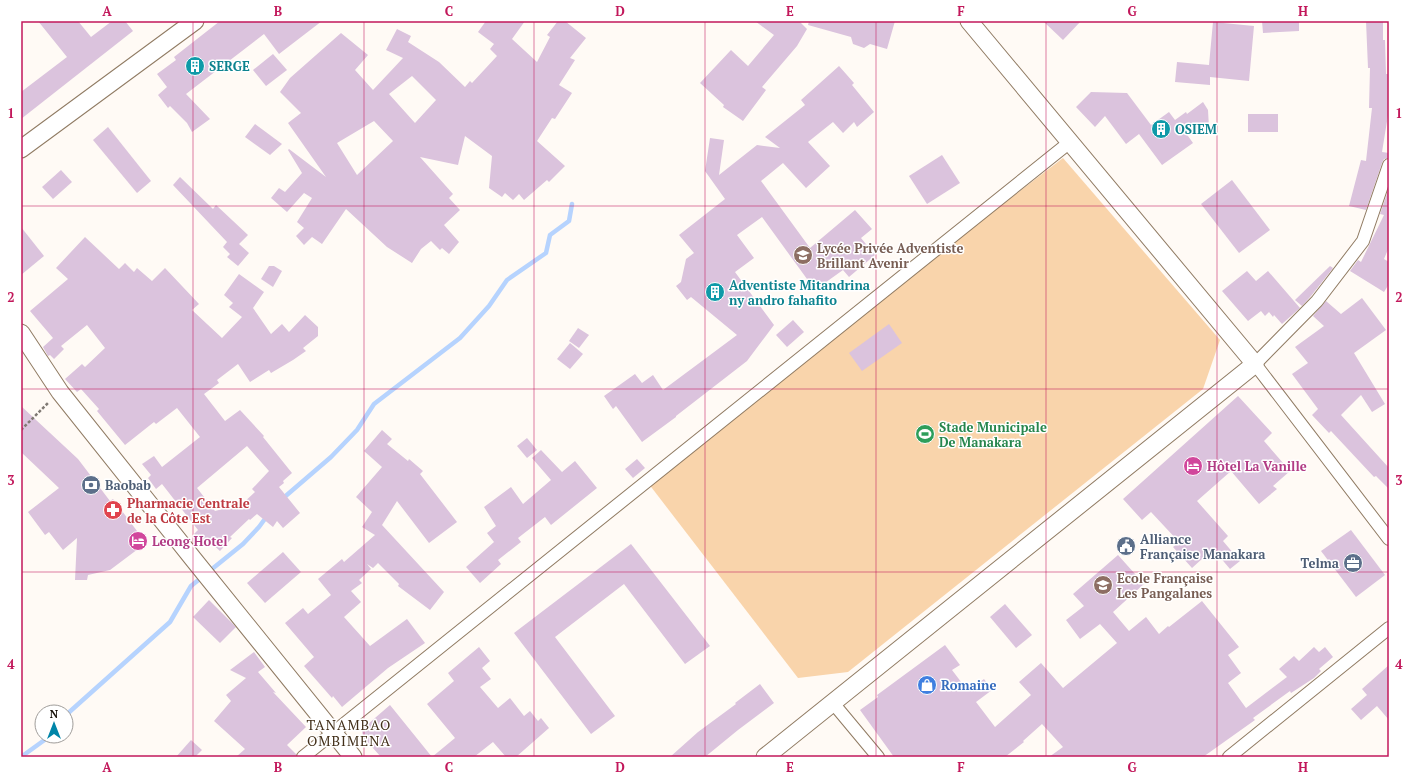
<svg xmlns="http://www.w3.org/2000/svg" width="1410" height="778" font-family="'PT Serif',serif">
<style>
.green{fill:#f9d4ab}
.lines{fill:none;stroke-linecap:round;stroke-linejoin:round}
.stream{stroke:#b6d3fe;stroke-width:4.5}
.building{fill:#dbc3dd;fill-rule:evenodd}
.street-casing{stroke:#907b63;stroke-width:14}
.secondary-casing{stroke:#907b63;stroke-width:19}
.path{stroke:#807a74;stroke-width:2.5;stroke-dasharray:3 2;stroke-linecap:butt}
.street{stroke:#fff;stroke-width:12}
.secondary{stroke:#fff;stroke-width:17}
.grid{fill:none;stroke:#c2185b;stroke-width:1;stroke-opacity:0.55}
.labels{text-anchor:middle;stroke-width:3;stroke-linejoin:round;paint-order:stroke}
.culture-label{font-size:13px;font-weight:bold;fill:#0d838f;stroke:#fff;text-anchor:start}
.education-label{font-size:13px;font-weight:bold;fill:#785e54;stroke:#fff;text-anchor:start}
.leisure-label{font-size:13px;font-weight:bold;fill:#27864d;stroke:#fff;text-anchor:start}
.hotel-label{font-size:13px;font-weight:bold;fill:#b23c85;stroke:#fff;text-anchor:start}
.service-label{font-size:13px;font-weight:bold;fill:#4e5e75;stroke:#fff;text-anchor:start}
.health-label{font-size:13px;font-weight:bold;fill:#be3a42;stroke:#fff;text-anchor:start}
.shop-label{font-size:13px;font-weight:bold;fill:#366cbe;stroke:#fff;text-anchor:start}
.neighbourhood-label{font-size:14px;letter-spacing:1px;fill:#422f19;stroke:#fff}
.neatline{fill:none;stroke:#c2185b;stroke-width:1.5}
.grid-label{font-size:13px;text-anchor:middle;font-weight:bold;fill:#c2185b}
</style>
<rect width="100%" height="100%" fill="#fffaf5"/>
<path class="green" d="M1063,158L1220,340L1203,389L848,672L798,678L645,479Z"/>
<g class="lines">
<g class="stream">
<path d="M281,500L331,457L357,430L374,404L460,338L489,306L507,280L546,253L550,235L569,221L572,204"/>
<path d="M66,715L170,622L191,586L243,544L259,527L267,516"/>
<path d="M21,757L50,736"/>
</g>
</g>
<g class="building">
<path d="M38,21H78L91,37L112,21H125L133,31L21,119V92L67,57Z"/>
<path d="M220,21H322L279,54L264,34L186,94L210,119L192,132L187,123L170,106L168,108L158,95L167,87L157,74L176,60L174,57Z"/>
<path d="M486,21H525L512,39L537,62L550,37L547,35L558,21H565L586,38L570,58L575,60L559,85L572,93L555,119L552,118L537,141L565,166L549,182L547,180L524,200L519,194L513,200L505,193L502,197L489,188L492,156L465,136L458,165L420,157L453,194L449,198L460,210L444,225L459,242L449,254L442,248L440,250L431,241L421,249L412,263L387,247L346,209L322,244L312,237L304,245L296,236L304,228L297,222L312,198L304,193L287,212L271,198L279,188L285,192L302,173L288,150L289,149L326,177L288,123L301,113L280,92L290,78L341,33L368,55L355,70L373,90L403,58L386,50L397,29L411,36L408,42L439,62L465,87L470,81L472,83L497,56L490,49L494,44L478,32ZM412,76L436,100L415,123L389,94ZM374,121L393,141L357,175L337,143Z"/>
<path d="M755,21H799L807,29L797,46L762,87L766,90L743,121L723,107L724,105L700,83L731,50L748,66L774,35Z"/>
<path d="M809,21H895L887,49L870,44L864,48L853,44L851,37L808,25Z"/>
<path d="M1043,21H1081L1063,40Z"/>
<path d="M1262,21H1299V31L1263,33Z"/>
<path d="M1366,21H1383V40H1385L1386,74H1389V109L1382,152L1389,153V158L1384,159L1382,163L1366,210L1349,206L1361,160L1366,161L1372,108H1369L1370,68H1368Z"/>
<path d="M1213,22L1254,26L1249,81L1210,77V85L1175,82L1177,62L1209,65Z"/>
<path d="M273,54L287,70L266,86L253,70Z"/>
<path d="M839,66L854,83L852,85L874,112L857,127L854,122L843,133L833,122L808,142L830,166L806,188L783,163L761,181L810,248L855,210L872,229L861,238L875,255L849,277L843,270L815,290L762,217L737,235L754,258L735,272L774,325L747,361L676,416V417L642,442L616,406L613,409L604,396L635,374L642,383L653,375L663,390L737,335L691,297L687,300L676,286L681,282L686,259L694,253L679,235L725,199L705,171L710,138L724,140L719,175L757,145L780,148L765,137L805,105L801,100Z"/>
<path d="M1091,92L1127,93L1151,125L1169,112L1175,120L1186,112L1187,114L1203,102L1208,110L1209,128L1183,129L1193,143L1162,165L1139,134L1126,144L1105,116L1095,127L1076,107Z"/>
<rect x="1248" y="114" width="30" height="18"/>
<path d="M255,124L282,144L270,155L245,137Z"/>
<path d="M108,127L151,181L137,193L93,140Z"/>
<path d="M942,155L960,183L927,204L909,176Z"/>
<path d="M61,170L72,182L53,199L42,187Z"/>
<path d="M180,177L213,209L216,205L248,235L239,244L249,253L238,266L227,257L230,254L223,247L227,242L173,185Z"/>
<path d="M1232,180L1270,230L1239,253L1201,204Z"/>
<path d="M1389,188V247L1384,259L1389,262V284L1384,292L1350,271L1358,260L1361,262L1384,215L1380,214Z"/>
<path d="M21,227L44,256L21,275Z"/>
<path d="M85,237L119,269L125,263L134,272L137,268L152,281L165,268L199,304L192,310L222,338L242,317L229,307L233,303L224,295L239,274L264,292L253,308L271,334L282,324L289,332L305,315L318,327V336L303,348L306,351L293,360L271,373L269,370L250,382L238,364L217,380L219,383L204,394L225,421L240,410L264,436L263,437L292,473L283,481L284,483L279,487L300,513L283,528L277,521L273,527L257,514L250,520L249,519L230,537L232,538L220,551L208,540L204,544L194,534L198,530L162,484L156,489L148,478L151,475L142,464L154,456L162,467L200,437L177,408L156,424L154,422L125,445L97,411L99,409L81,389L77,392L65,379L82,364L85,367L105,348L87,325L61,346L64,349L54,359L50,355L48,356L43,347L53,338L30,311L68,279L56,268ZM247,446L269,471L252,489L255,492L242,504L215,511L197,488Z"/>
<path d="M269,266H274L282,271L273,287L261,279Z"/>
<path d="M1330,266L1333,268L1311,296L1302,306L1295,300Z"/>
<path d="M1247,271L1256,281L1268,271L1300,308L1282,324L1274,315L1273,317L1269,312L1265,316L1261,311L1248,321L1222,291Z"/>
<path d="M1362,298L1386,330L1354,353L1385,404L1372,412L1361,395L1341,415L1389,468V489L1376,476L1374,477L1331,431L1329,433L1312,415L1318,409L1292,374L1308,363L1295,347L1324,326L1313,316L1326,301L1341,314Z"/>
<path d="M793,320L804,332L787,347L776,335Z"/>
<path d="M889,324L902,343L862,371L849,353Z"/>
<path d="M578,328L589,335L579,348L569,341Z"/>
<path d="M570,343L583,354L570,369L557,359Z"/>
<path d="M1238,396L1272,433L1264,441L1290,471L1273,486L1277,489L1259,504L1231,471L1197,501L1228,536L1223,541L1240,561L1230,569L1213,549L1192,568L1173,547L1179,542L1151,512L1142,520L1123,499Z"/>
<path d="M21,406L78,459L110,501L113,499L146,543L110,570L88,575L87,580H75L77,538L63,550L49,532L45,535L28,512L59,488L21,452Z"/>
<path d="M382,430L392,439L387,444L408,461L409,459L423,471L420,474L457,522L429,543L397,501L382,525L444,592L430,610L398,586L399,584L378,563L373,568L367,564L371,569L359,580L362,583L351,591L361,602L344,617L370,646L407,619L425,643L388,668L342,707L333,696L332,698L304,666L314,657L285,623L303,608L308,614L331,595L318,579L342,559L344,562L375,535L362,527L372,512L356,497L382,467L364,451Z"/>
<path d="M527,438L537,450L527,458L517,446Z"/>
<path d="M541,450L562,472L575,461L597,488L551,525L545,517L518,538L521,542L498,560L501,564L480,583L466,567L494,542L487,533L496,526L484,507L511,487L523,504L551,480L532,458Z"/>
<path d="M637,459L645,468L633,478L625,469Z"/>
<path d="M1351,530L1385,575L1356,597L1321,551Z"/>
<path d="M631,544L710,646L685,664L624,584L555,637L615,716L591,734L514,633Z"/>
<path d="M283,552L301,572L265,603L247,583Z"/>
<path d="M1118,555L1144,584L1113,612L1129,631L1146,617L1159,634L1168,626L1169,627L1202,601L1239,647L1228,655L1241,673L1228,683L1246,708L1287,677L1279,669L1294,656L1299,661L1314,647L1319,652L1325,647L1333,657L1319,669L1321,671L1314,678L1291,693L1290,691L1253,718L1255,720L1203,757H1049L1063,747L1042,724L1023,741L1024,742L1005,757H894L860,710L878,697L877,695L945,645L960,665L952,670L968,691L984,679L992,690L976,702L995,727L1031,695L1019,682L1041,663L1063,688L1117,643L1100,624L1080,639L1066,620L1084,606L1073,594Z"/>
<path d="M209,600L236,627L220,643L193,617Z"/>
<path d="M1005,604L1032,635L1016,648L990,617Z"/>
<path d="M479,647L490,661L482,668L491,679L480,687L498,708L510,698L524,716L530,711L538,721L541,718L549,728L516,757H506L493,742L474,757H381L363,737L361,725L368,724L390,705L432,757L455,738L427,704L454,681L448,673Z"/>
<path d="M254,652L265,667L258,672L276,693L273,692L306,727L287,745L296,754V757H236L245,749L214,721L231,701L226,695L246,678L230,670Z"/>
<path d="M1389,665V720L1377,706L1361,720L1351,709L1367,695L1362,689Z"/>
<path d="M760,684L774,703L738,730L705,757H670L698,732L736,704L735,703Z"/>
<path d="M191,740L202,750L195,757H176Z"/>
</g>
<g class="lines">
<g class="street-casing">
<g id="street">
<path d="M1389,165L1363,241L1317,301L1255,364L1389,539"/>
<path d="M833,703L878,757"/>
<path d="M303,757L1070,142"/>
<path d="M1229,757L1389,628"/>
</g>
</g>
<g class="secondary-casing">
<g id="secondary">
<path d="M21,149L195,21"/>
<path d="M21,333L60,392L194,560L353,757"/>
<path d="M765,757L1255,364L969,21"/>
</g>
</g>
<path class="path" d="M21,430L48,403"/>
<use href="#street" class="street"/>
<use href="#secondary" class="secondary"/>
</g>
<path class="grid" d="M193,21V757M364,21V757M534,21V757M705,21V757M876,21V757M1046,21V757M1217,21V757M21,206H1389M21,389H1389M21,572H1389"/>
<defs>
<g id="building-disc" transform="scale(1)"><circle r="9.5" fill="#0f9aa8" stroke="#fff"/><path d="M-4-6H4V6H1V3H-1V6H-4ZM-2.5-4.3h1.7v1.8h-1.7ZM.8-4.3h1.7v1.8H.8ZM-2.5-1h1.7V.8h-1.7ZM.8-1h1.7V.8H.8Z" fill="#fff"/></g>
<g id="school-disc" transform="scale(1)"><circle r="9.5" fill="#8d6e63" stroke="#fff"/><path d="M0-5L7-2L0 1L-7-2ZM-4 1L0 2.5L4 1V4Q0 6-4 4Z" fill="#fff"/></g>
<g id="stadium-disc" transform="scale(1)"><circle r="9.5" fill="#2e9e5b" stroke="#fff"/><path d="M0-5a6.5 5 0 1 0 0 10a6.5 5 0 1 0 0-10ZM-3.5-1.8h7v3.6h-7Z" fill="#fff"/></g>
<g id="hotel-disc" transform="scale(1)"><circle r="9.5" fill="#d1479c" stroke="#fff"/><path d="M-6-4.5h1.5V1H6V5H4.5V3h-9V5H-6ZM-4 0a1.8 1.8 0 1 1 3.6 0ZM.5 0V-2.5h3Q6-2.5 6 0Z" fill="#fff"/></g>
<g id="bank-disc" transform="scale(1)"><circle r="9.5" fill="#5c6f8a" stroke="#fff"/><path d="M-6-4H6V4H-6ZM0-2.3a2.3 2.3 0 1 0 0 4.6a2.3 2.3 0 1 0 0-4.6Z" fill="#fff"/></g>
<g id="pharmacy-disc" transform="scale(1)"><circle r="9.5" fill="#e0444e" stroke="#fff"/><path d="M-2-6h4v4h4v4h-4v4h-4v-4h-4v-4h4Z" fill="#fff"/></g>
<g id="civic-disc" transform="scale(1)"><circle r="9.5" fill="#5c6f8a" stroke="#fff"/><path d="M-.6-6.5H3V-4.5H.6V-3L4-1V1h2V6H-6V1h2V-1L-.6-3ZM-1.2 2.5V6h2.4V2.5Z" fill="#fff"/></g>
<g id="office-disc" transform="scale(1)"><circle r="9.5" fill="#5c6f8a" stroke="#fff"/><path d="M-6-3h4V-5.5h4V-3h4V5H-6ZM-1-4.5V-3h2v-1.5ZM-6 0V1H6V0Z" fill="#fff"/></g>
<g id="shop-disc" transform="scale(1)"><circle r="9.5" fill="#3f7fe0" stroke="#fff"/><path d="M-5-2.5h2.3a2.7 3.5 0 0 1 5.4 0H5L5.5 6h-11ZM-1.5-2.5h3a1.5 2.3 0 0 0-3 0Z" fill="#fff"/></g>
</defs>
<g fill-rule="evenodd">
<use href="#building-disc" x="195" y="66"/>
<use href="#building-disc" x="1161" y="129"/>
<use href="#school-disc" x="803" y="255"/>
<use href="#building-disc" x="715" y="292"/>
<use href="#stadium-disc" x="925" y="434"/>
<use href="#hotel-disc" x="1193" y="466"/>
<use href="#bank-disc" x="91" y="485"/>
<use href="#pharmacy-disc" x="113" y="510"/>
<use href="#hotel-disc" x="138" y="541"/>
<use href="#civic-disc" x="1126" y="546"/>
<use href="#office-disc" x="1353" y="563"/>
<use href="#school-disc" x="1103" y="585"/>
<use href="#shop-disc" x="927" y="685"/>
</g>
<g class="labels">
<g class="culture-label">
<text x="209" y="71">SERGE</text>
<text x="1175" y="134">OSIEM</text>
<text x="729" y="290">Adventiste Mitandrina<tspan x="729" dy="15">ny andro fahafito</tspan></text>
</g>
<g class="education-label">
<text x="817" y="253">Lycée Privée Adventiste<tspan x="817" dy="15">Brillant Avenir</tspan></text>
<text x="1117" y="583">Ecole Française<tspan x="1117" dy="15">Les Pangalanes</tspan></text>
</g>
<g class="leisure-label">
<text x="939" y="432">Stade Municipale<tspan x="939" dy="15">De Manakara</tspan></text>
</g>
<g class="hotel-label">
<text x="1207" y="471">Hôtel La Vanille</text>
<text x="152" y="546">Leong Hotel</text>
</g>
<g class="service-label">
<text x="105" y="490">Baobab</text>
<text x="1140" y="544">Alliance<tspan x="1140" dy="15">Française Manakara</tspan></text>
<text x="1339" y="568" text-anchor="end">Telma</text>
</g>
<g class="health-label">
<text x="127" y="508">Pharmacie Centrale<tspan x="127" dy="15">de la Côte Est</tspan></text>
</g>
<g class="shop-label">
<text x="941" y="690">Romaine</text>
</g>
<g class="neighbourhood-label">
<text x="349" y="730">TANAMBAO<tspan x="349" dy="16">OMBIMENA</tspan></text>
</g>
</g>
<rect width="1410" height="778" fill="none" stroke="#ffffff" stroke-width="44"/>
<g transform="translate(54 724)"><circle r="19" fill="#ffffff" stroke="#a09d9a"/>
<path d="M0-3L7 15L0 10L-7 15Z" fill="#0085a8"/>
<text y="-6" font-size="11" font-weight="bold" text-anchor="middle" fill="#110a03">N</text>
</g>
<rect x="22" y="22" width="1366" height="734" class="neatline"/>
<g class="grid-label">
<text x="107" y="16">A</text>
<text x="278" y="16">B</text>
<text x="449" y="16">C</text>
<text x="620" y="16">D</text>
<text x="790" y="16">E</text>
<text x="961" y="16">F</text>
<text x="1132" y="16">G</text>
<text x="1303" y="16">H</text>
<text x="11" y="118">1</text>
<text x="1399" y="118">1</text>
<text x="11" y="302">2</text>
<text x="1399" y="302">2</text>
<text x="11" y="485">3</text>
<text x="1399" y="485">3</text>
<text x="11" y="669">4</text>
<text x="1399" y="669">4</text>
<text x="107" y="772">A</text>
<text x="278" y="772">B</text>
<text x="449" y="772">C</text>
<text x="620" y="772">D</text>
<text x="790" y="772">E</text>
<text x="961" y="772">F</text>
<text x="1132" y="772">G</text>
<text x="1303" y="772">H</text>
</g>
</svg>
